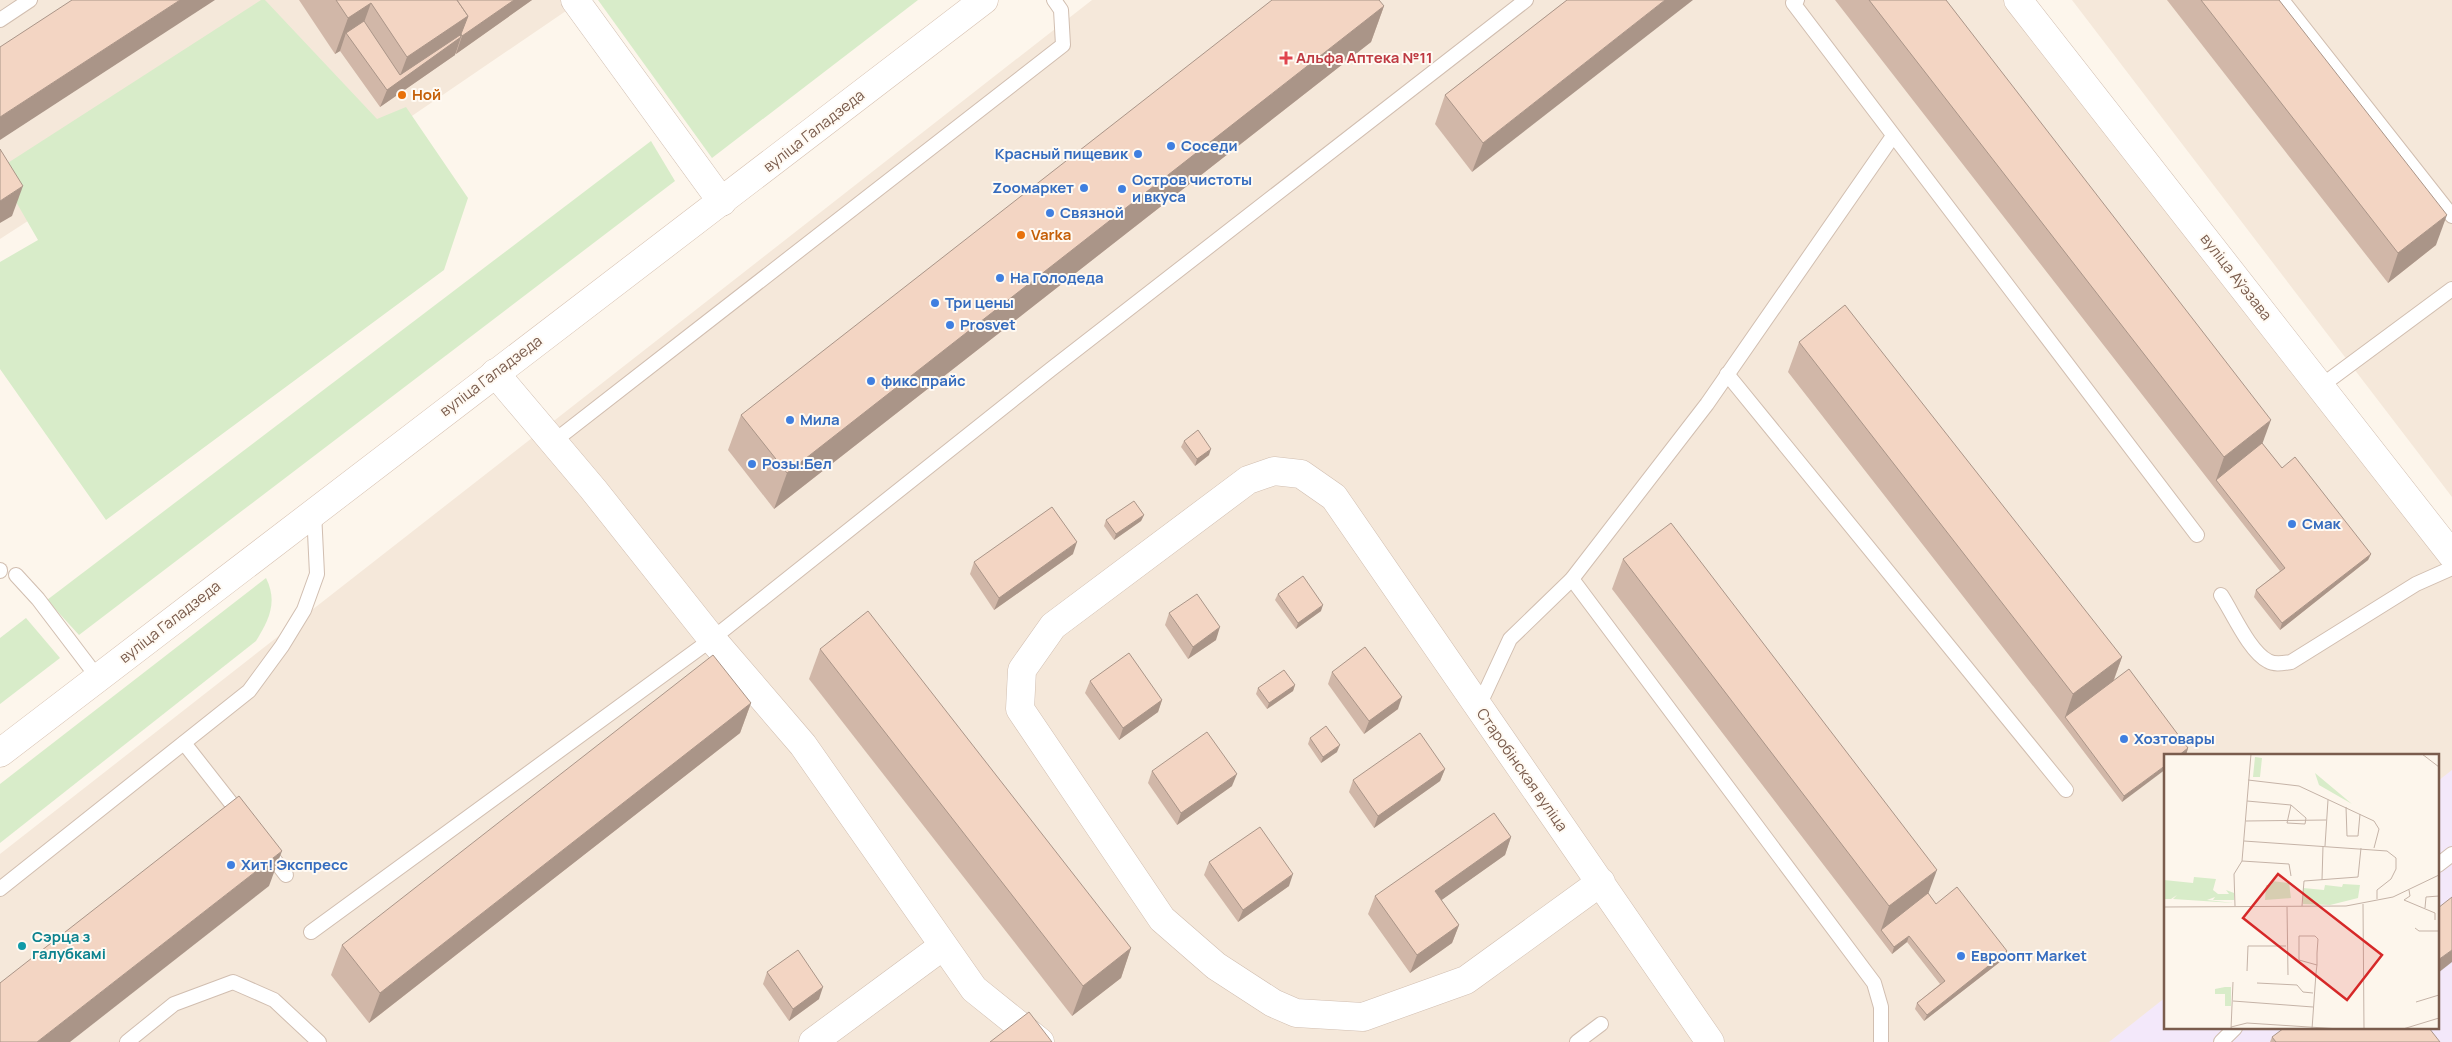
<svg xmlns="http://www.w3.org/2000/svg" width="2452" height="1042" font-family="Manrope,sans-serif">
<style>
.residential{fill:#f5e8da;fill-rule:evenodd}
.education{fill:#f3e8fa}
.green{fill:#d8ecc9}
.lines{fill:none;stroke-linecap:round;stroke-linejoin:round}
.service-casing{stroke:#d1beb0;stroke-width:16}
.minor-casing{stroke:#d1beb0;stroke-width:29}
.tertiary-casing{stroke:#d1beb0;stroke-width:29}
.secondary-casing{stroke:#d6c0b0;stroke-width:29}
.service{stroke:#fff;stroke-width:14}
.minor{stroke:#fff;stroke-width:28}
.tertiary{stroke:#fff;stroke-width:28}
.secondary{stroke:#fff;stroke-width:28}
.wall{fill:#d1b7a8}
.shaded-wall{fill:#aa9588}
.building{fill:#f3d5c3;stroke:#aa9588}
.health-dot{fill:#e0444e;stroke:#fffaf3;stroke-width:2}
.food-dot{fill:#e8710a;stroke:#fffaf3;stroke-width:2}
.shop-dot{fill:#3f7fe0;stroke:#fffaf3;stroke-width:2}
.culture-dot{fill:#0f9aa8;stroke:#fffaf3;stroke-width:2}
.labels{text-anchor:middle;stroke-width:4;stroke-linejoin:round;paint-order:stroke}
.health-label{font-size:15px;font-weight:bold;fill:#be3a42;stroke:#fffaf3;text-anchor:start}
.food-label{font-size:15px;font-weight:bold;fill:#c56008;stroke:#fffaf3;text-anchor:start}
.street-label{font-size:15px;fill:#7a5c4d;stroke:#fffaf3}
.shop-label{font-size:15px;font-weight:bold;fill:#366cbe;stroke:#fffaf3;text-anchor:start}
.culture-label{font-size:15px;font-weight:bold;fill:#0d838f;stroke:#fffaf3;text-anchor:start}
.inset-road{fill:none;stroke:#c5b3a7;stroke-width:1}
.view{fill:#d62828;fill-opacity:0.15;stroke:#d62828;stroke-width:2.5}
.inset-edge{fill:none;stroke:#7a5c4d;stroke-width:2.5}
</style>
<rect width="100%" height="100%" fill="#fdf6ec"/>
<g class="residential">
<path d="M0,0H582L343,163L269,65L0,239Z"/>
<path d="M1092,0H2022L2452,542V1042H0V854ZM2166,756H2438V1028H2166Z"/>
<path d="M2072,0H2452V497Z"/>
</g>
<path class="education" d="M2452,770V1042H2109L2166,997V1028H2438V781Z"/>
<g class="green">
<path d="M261,0H265L377,119L406,107L468,198L444,270L106,520L0,369V262L38,240L0,174V168Z"/>
<path d="M598,0H918L712,158Z"/>
<path d="M651,141L675,181L79,635L47,600Z"/>
<path d="M266,578C278,602 269,620 256,641L0,843V784Z"/>
<path d="M26,618L60,658L0,704V638Z"/>
</g>
<g class="lines">
<g class="service-casing">
<g id="service">
<path d="M1797,0L1793,3L2197,535"/>
<path d="M2282,0L2452,216"/>
<path d="M0,20L30,0"/>
<path d="M1727,374L2066,790"/>
<path d="M2321,386L2452,289"/>
<path d="M553,442L1063,45L1061,10L1054,0"/>
<path d="M0,570V571"/>
<path d="M16,575L38,599L98,678"/>
<path d="M1572,579L1874,983L1881,1007V1042"/>
<path d="M2221,595C2233,613 2249,651 2268,661C2275,665 2283,663 2291,662L2416,584L2452,568"/>
<path d="M1478,708L1510,639L1572,579L1707,404L1893,136"/>
<path d="M184,743L242,817"/>
<path d="M267,850L286,875"/>
<path d="M2438,865L2452,854"/>
<path d="M0,889L249,691L282,646L304,610L317,574L314,512"/>
<path d="M311,932L712,639L1050,370L1526,0"/>
<path d="M127,1042L174,1004L233,982L274,1000L319,1042"/>
<path d="M1577,1042L1601,1024"/>
<path d="M2221,1042L2235,1028"/>
</g>
</g>
<g class="minor-casing">
<g id="minor">
<path d="M575,0L722,202"/>
<path d="M495,373L593,489L712,639L803,745L974,989L1040,1042"/>
<path d="M1601,882L1466,980L1363,1017L1296,1013L1273,1003L1216,966L1162,919L1020,709L1022,670L1053,626L1248,480L1274,471L1301,474L1334,497L1710,1042"/>
<path d="M813,1042L943,946"/>
</g>
</g>
<g class="tertiary-casing">
<path id="tertiary" d="M2018,0L2452,555"/>
</g>
<g class="secondary-casing">
<path id="secondary" d="M0,753L984,0"/>
</g>
<use href="#service" class="service"/>
<use href="#minor" class="minor"/>
<use href="#tertiary" class="tertiary"/>
<use href="#secondary" class="secondary"/>
</g>
<g class="wall">
<path d="M299,0H532L456,54L455,53V55L380,107L340,51L335,54Z"/>
<path d="M1567,0L1472,172L1435,124L1445,95Z"/>
<path d="M1835,0H1946L2262,443L2282,468L2371,554L2368,560L2280,630L2254,597L2256,590L2280,571L2214,487Z"/>
<path d="M2167,0H2279L2436,245L2388,283Z"/>
<path d="M1384,6L1371,42L774,509L728,450L741,415Z"/>
<path d="M1799,342L2122,657L2114,680L2188,748L2186,755L2184,756H2166L2122,802L2062,723L1788,372Z"/>
<path d="M1184,441L1209,455L1195,466L1181,447Z"/>
<path d="M1144,515L1141,521L1114,540L1104,526L1106,520Z"/>
<path d="M1073,554L994,610L970,574L974,562Z"/>
<path d="M1623,559L1928,893L1936,904L2005,958L1924,1021L1915,1009L1917,1003L1940,984L1907,942L1892,954L1612,589Z"/>
<path d="M1278,594L1321,611L1296,629L1275,600Z"/>
<path d="M1169,613L1216,640L1188,659L1165,625Z"/>
<path d="M820,649L1131,948L1121,978L1072,1016L809,679Z"/>
<path d="M1332,672L1398,709L1364,734L1328,684Z"/>
<path d="M1090,681L1162,700L1158,712L1119,740L1085,693Z"/>
<path d="M1295,685L1293,691L1267,709L1256,694L1258,688Z"/>
<path d="M751,703L740,733L369,1023L331,975L342,945Z"/>
<path d="M1310,738L1337,752L1321,763L1308,744Z"/>
<path d="M1445,769L1440,781L1374,828L1349,792L1353,780Z"/>
<path d="M1152,771L1232,786L1177,825L1148,783Z"/>
<path d="M1511,837L1505,855L1441,900L1459,925L1452,943L1410,973L1368,914L1375,896Z"/>
<path d="M1209,862L1289,886L1238,922L1204,875Z"/>
<path d="M767,972L819,999L789,1021L763,984Z"/>
<path d="M2272,1037L2440,1042H2270Z"/>
</g>
<g class="shaded-wall">
<path d="M180,0H215L0,140V117Z"/>
<path d="M514,0H532L456,54L462,36Z"/>
<path d="M1665,0H1693L1472,172L1483,143Z"/>
<path d="M371,3L358,39L346,33L340,51L335,54L348,18Z"/>
<path d="M1384,6L1371,42L774,509L787,473Z"/>
<path d="M468,16L455,55L380,107L387,90L398,81L407,57Z"/>
<path d="M23,186L12,216L0,223V201Z"/>
<path d="M2447,215L2436,245L2388,283L2398,253Z"/>
<path d="M2271,420L2260,450L2216,480L2224,457Z"/>
<path d="M1211,449L1209,455L1195,466L1197,459Z"/>
<path d="M1144,515L1141,521L1114,540L1116,534Z"/>
<path d="M1077,542L1073,554L994,610L999,598Z"/>
<path d="M2371,554L2368,560L2280,630L2282,623Z"/>
<path d="M1323,605L1321,611L1296,629L1298,623Z"/>
<path d="M1220,627L1216,640L1188,659L1193,647Z"/>
<path d="M2122,657L2111,687L2065,717L2073,694Z"/>
<path d="M1295,685L1293,691L1267,709L1269,703Z"/>
<path d="M1402,697L1398,709L1364,734L1369,721Z"/>
<path d="M1162,700L1158,712L1119,740L1123,728Z"/>
<path d="M751,703L740,733L369,1023L380,993Z"/>
<path d="M1340,745L1337,752L1321,763L1323,757Z"/>
<path d="M2188,748L2186,755L2184,756H2178Z"/>
<path d="M2166,765V769L2122,802L2124,796Z"/>
<path d="M1445,769L1440,781L1374,828L1378,816Z"/>
<path d="M1237,774L1232,786L1177,825L1181,813Z"/>
<path d="M1511,837L1505,855L1429,909L1435,891Z"/>
<path d="M282,851L269,886L70,1042H37Z"/>
<path d="M1937,870L1926,900L1881,930L1889,906Z"/>
<path d="M1293,874L1289,886L1238,922L1243,910Z"/>
<path d="M1459,925L1452,943L1410,973L1417,955Z"/>
<path d="M1909,936L1907,942L1892,954L1894,947Z"/>
<path d="M1131,948L1121,978L1072,1016L1083,986Z"/>
<path d="M2452,950V962L2438,973V960Z"/>
<path d="M2007,951L2005,958L1924,1021L1927,1015Z"/>
<path d="M823,987L819,999L789,1021L793,1009Z"/>
</g>
<g class="building">
<path d="M72,0H180L0,117V47Z"/>
<path d="M336,0H457L468,16L407,57L371,3L348,18Z"/>
<path d="M457,0H514L462,36L461,34L468,16Z"/>
<path d="M1272,0H1379L1384,6L787,473L741,415Z"/>
<path d="M1567,0H1665L1483,143L1445,95Z"/>
<path d="M1869,0H1946L2271,420L2224,457Z"/>
<path d="M2201,0H2279L2447,215L2398,253Z"/>
<path d="M364,21L400,75L460,35L461,37L387,90L346,33Z"/>
<path d="M0,149L23,186L0,201Z"/>
<path d="M1845,305L2122,657L2073,694L1799,342Z"/>
<path d="M1198,430L1211,449L1197,459L1184,441Z"/>
<path d="M2262,443L2282,468L2295,457L2371,554L2282,623L2256,590L2285,568L2216,480Z"/>
<path d="M1134,501L1144,515L1116,534L1106,520Z"/>
<path d="M1052,507L1077,542L999,598L974,562Z"/>
<path d="M1671,523L1937,870L1889,906L1623,559Z"/>
<path d="M1303,576L1323,605L1298,623L1278,594Z"/>
<path d="M1197,594L1220,627L1193,647L1169,613Z"/>
<path d="M868,611L1131,948L1083,986L820,649Z"/>
<path d="M1365,647L1402,697L1369,721L1332,672Z"/>
<path d="M1129,653L1162,700L1123,728L1090,681Z"/>
<path d="M713,655L751,703L380,993L342,945Z"/>
<path d="M2129,669L2188,748L2178,756H2166V765L2124,796L2065,717Z"/>
<path d="M1284,670L1295,685L1269,703L1258,688Z"/>
<path d="M1326,726L1340,745L1323,757L1310,738Z"/>
<path d="M1207,732L1237,774L1181,813L1152,771Z"/>
<path d="M1420,733L1445,769L1378,816L1353,780Z"/>
<path d="M239,796L282,851L37,1042H0V983Z"/>
<path d="M1494,813L1511,837L1435,891L1459,925L1417,955L1375,896Z"/>
<path d="M1260,827L1293,874L1243,910L1209,862Z"/>
<path d="M1957,887L2007,951L1927,1015L1917,1003L1945,981L1909,936L1894,947L1881,930L1928,893L1936,904Z"/>
<path d="M2452,897V950L2438,960V908Z"/>
<path d="M798,950L823,987L793,1009L767,972Z"/>
<path d="M1029,1012L1052,1042H990Z"/>
<path d="M2284,1028H2429L2440,1042H2276L2272,1037Z"/>
</g>
<path class="health-dot" d="M1283.5 50.5h5v5h5v5h-5v5h-5v-5h-5v-5h5z"/>
<g class="food-dot">
<circle cx="402" cy="95" r="5"/>
<circle cx="1021" cy="235" r="5"/>
</g>
<g class="shop-dot">
<circle cx="1171" cy="146" r="5"/>
<circle cx="1138" cy="154" r="5"/>
<circle cx="1084" cy="188" r="5"/>
<circle cx="1122" cy="189" r="5"/>
<circle cx="1050" cy="213" r="5"/>
<circle cx="1000" cy="278" r="5"/>
<circle cx="935" cy="303" r="5"/>
<circle cx="950" cy="325" r="5"/>
<circle cx="871" cy="381" r="5"/>
<circle cx="790" cy="420" r="5"/>
<circle cx="752" cy="464" r="5"/>
<circle cx="2292" cy="524" r="5"/>
<circle cx="2124" cy="739" r="5"/>
<circle cx="231" cy="865" r="5"/>
<circle cx="1961" cy="956" r="5"/>
</g>
<circle class="culture-dot" cx="22" cy="946" r="5"/>
<g class="labels">
<g class="health-label">
<text x="1296" y="63">Альфа Аптека №11</text>
</g>
<g class="food-label">
<text x="412" y="100">Ной</text>
<text x="1031" y="240">Varka</text>
</g>
<g class="street-label">
<text transform="translate(814 131) rotate(-38)" y="5">вуліца Галадзеда</text>
<text transform="translate(2236 277) rotate(52)" y="5">вуліца Аўэзава</text>
<text transform="translate(491 376) rotate(-37)" y="5">вуліца Галадзеда</text>
<text transform="translate(170 622) rotate(-38)" y="5">вуліца Галадзеда</text>
<text transform="translate(1522 770) rotate(55)" y="5">Старобінская вуліца</text>
</g>
<g class="shop-label">
<text x="1181" y="151">Соседи</text>
<text x="1128" y="159" text-anchor="end">Красный пищевик</text>
<text x="1132" y="185">Остров чистоты<tspan x="1132" dy="17">и вкуса</tspan></text>
<text x="1074" y="193" text-anchor="end">Zooмаркет</text>
<text x="1060" y="218">Связной</text>
<text x="1010" y="283">На Голодеда</text>
<text x="945" y="308">Три цены</text>
<text x="960" y="330">Prosvet</text>
<text x="881" y="386">фикс прайс</text>
<text x="800" y="425">Мила</text>
<text x="762" y="469">Розы.Бел</text>
<text x="2302" y="529">Смак</text>
<text x="2134" y="744">Хозтовары</text>
<text x="241" y="870">Хит! Экспресс</text>
<text x="1971" y="961">Евроопт Market</text>
</g>
<g class="culture-label">
<text x="32" y="942">Сэрца з<tspan x="32" dy="17">галубкамі</tspan></text>
</g>
</g>
<g transform="translate(2164 754)">
<rect width="275" height="275" fill="#fdf6ec"/>
<path d="M91,3L98,4L96,23H89ZM151,19L188,50L155,31ZM30,123L52,125L49,136L54,140H65L62,136L70,139V146H49L51,143L43,146L70,149L9,145L13,141L7,145H0V126L29,129ZM108,127L125,129L127,144L101,146L102,131H107ZM179,130L196,131L194,144L166,151L139,150V134L160,136L161,131L178,133ZM61,233H67V252H61V240H51V235Z" fill="#d8ecc9"/>
<path class="inset-road" d="M258,0L275,13M84,26L135,32L210,67L215,75L210,94M83,47L127,51L142,64L141,70L123,69L127,51M182,53L183,82H194L196,60M82,67L162,66M80,87L223,97L232,104V115L227,125L213,136V145M161,92L164,46M78,107L125,110L127,122M158,126L159,92M245,136L246,142L240,146L271,159V166M199,150L200,275M71,152L70,120L78,107L87,0M138,152L140,127L194,123L197,94M0,153L182,152L229,143L275,121M123,153L124,221M261,154L262,143L275,142M251,174L255,177H275M83,217L84,192H122M93,229L133,231L139,238L149,239M69,247L149,253M252,248L275,241M67,273L83,269L176,275M67,275L69,228M148,275L152,219L153,211V199L154,185L151,182H135V206L153,211M239,275L275,264"/>
<path class="view" d="M114,120L218,201L183,246L79,164Z"/>
<rect width="275" height="275" class="inset-edge"/>
</g>
</svg>
